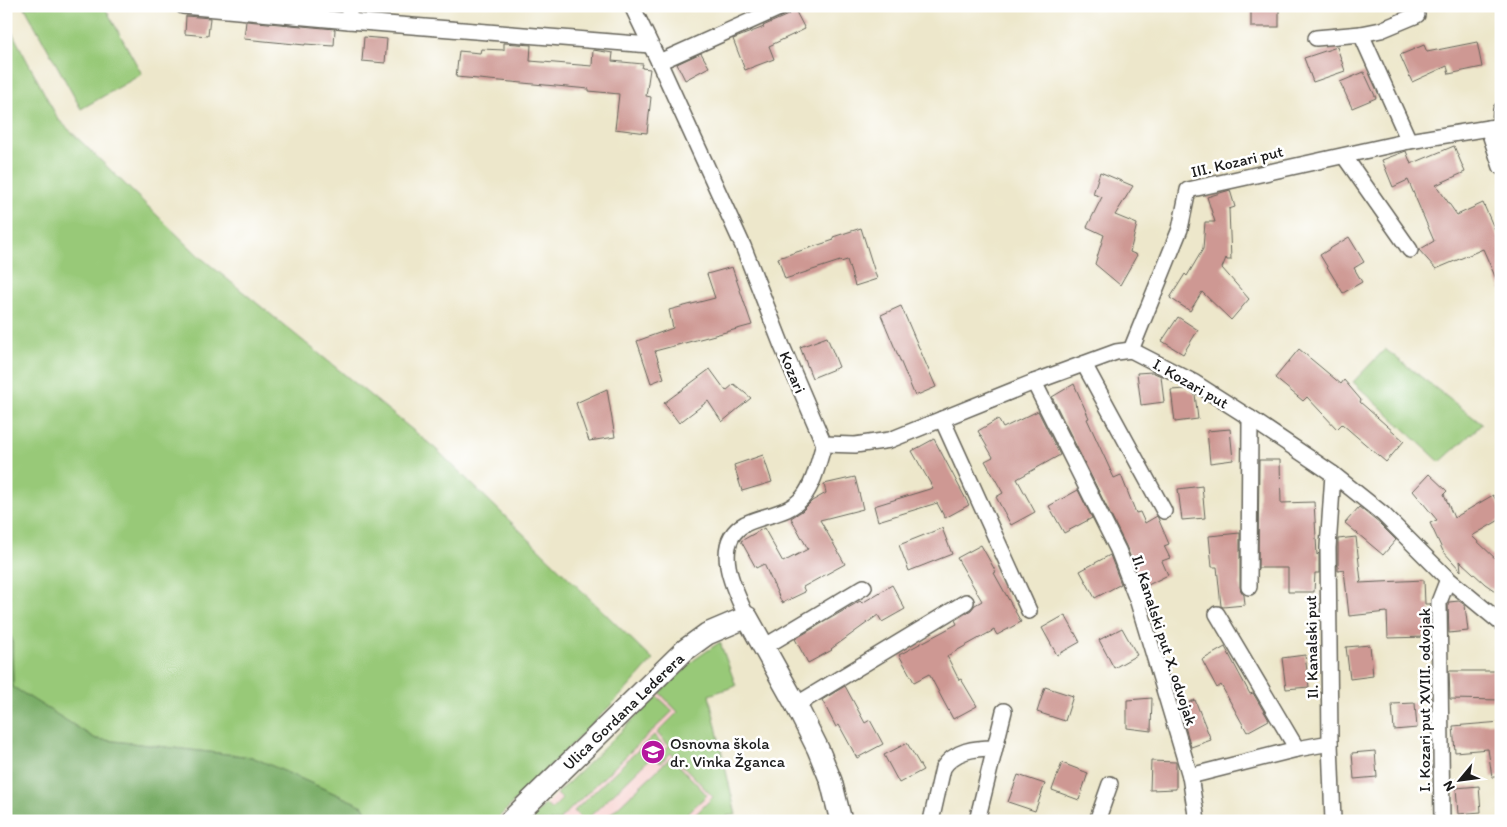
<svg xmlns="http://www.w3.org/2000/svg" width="1507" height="827" font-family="Itim,sans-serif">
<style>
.built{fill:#f7d0ce}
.green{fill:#98c978;stroke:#5a724a}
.forest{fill:#7aad68;stroke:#4b6442}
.building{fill:#ce9893}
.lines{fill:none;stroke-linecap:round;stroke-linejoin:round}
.street-casing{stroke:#656359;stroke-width:18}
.secondary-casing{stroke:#656359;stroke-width:24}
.street{stroke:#fff;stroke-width:15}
.secondary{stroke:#fff;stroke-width:21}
.labels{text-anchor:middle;stroke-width:5;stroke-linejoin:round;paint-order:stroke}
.street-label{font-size:16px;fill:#1c1c1c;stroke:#fff}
.poi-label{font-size:16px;fill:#1c1c1c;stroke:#fff;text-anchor:start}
</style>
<rect width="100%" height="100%" fill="#fff"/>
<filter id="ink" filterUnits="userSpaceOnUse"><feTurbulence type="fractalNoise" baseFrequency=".02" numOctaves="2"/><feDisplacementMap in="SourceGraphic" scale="10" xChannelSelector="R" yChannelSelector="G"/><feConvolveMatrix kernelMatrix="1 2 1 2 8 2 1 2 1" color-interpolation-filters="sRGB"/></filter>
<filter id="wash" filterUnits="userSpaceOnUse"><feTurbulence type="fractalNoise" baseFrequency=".0096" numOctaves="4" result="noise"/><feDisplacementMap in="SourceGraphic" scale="20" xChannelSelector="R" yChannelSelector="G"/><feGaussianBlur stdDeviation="1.12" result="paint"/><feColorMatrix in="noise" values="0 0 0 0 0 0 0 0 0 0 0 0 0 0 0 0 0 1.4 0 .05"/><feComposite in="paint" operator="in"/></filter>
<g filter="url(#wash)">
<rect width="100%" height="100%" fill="#ede7cb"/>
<path class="built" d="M672,682L707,755L719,821H529Z"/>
<g class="green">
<path d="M24,6H104L142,74L81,109Z"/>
<path d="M6,21L58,119L199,256L436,449L653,660L625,691L495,821H370L363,806L252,757L96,739L13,687L12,639L6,628Z"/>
<path d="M1385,349L1482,424L1440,462L1353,382Z"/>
<path d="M720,642L736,686L709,695L736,815L727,816L728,821H689L713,797L671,753L660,763L656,758L669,746L657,733L678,712L660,693L694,660Z"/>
<path d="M657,696L673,711L560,819L561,821H529L546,804L551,810L562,799L557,794Z"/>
<path d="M654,735L663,746L585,821H583L574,811Z"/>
<path d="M671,757L707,795L679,821H603Z"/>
</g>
<path class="forest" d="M6,628L12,639L13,687L96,739L252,757L363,806L370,821H6Z"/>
<g id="blocks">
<g class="building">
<path d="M793,6L805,29L769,46L774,59L745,70L733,39L764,27L763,26L788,15L792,11Z"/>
<rect x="1251" y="8" width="28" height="19"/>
<path d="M186,16L210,18L208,36L185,34Z"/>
<path d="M246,21L335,29L334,46L305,44V45L244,39Z"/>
<path d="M364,37L387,39L385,63L362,61Z"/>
<path d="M1477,42L1482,67L1449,74L1447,66L1412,82L1400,55L1424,45L1427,52Z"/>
<path d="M504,43L531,45L530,61L592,66L593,50L613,53L612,61L643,64L642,68L650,69L646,96L651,97L647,133L615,129L619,94L589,91V89L456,77L459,51L480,53L481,49L504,50Z"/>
<path d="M1337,47L1345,71L1313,82L1304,58Z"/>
<path d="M701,53L709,67L685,80L677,64Z"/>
<path d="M1364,72L1376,98L1352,108L1340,82Z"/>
<path d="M1454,146L1465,172L1436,185L1457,215L1483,203L1498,237L1501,236V290L1483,249L1436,269L1419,250L1434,241L1408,180L1393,187L1382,160L1406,151L1411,164Z"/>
<path d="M1100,172L1133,186L1115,215L1137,224L1130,252L1137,255L1120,285L1095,264L1104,235L1087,227L1102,197L1093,194Z"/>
<path d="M1230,190L1235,207L1229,209L1231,260H1227L1226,258L1222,268L1249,299L1231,320L1202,292L1190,311L1170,298L1185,274L1187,276L1203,249L1205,222H1215L1207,197Z"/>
<path d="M861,228L877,279L855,286L847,260L841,262L840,261L785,279L778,258L834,240L833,237Z"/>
<path d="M1349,237L1364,262L1354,268L1362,282L1343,293L1320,255Z"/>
<path d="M732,267L752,325L655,351L664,378L651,383L637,341L673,328L669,310L715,298L707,274Z"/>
<path d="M901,306L936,387L915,396L881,315Z"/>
<path d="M1178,317L1198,330L1183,354L1162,341Z"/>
<path d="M827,337L839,367L812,378L800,347Z"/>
<path d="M1299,349L1341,384L1344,380L1361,400L1360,402L1404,441L1386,462L1342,424L1337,429L1307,397L1303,401L1275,378Z"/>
<path d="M710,369L726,391L734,384L751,398L722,422L708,401L679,423L664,403Z"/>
<path d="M1152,372L1161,376L1164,402L1141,405L1137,373Z"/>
<path d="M1074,384L1089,418L1087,419L1114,478L1121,475L1136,513L1140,512L1145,523L1157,516L1158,518L1169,544L1164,546L1170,558L1162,561L1168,575L1146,586L1140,574L1138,575L1126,546L1052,397Z"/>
<path d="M607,389L615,437L589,441L576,403Z"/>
<path d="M1186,389L1195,394L1198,419L1175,422L1171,390Z"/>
<path d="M1038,411L1060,455L1017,479L1035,512L1011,525L996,497L1003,493L985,461L993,457L978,431L998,419L1003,428Z"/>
<path d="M1230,429L1233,460L1210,463L1207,431Z"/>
<path d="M934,439L969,505L945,518L937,503L878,521L874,506L933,488L912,451Z"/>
<path d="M763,455L772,482L742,491L734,465Z"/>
<path d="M1259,460H1280L1281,503L1314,502L1317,555L1319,553V573H1315L1314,592H1288V568H1258Z"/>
<path d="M1429,474L1447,491L1444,494L1454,518L1493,495L1501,509V519L1472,536L1501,564V595L1485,584L1460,561L1461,571L1443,551L1430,523L1437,520L1413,491Z"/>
<path d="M855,477L863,509L820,520L845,564L803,587L805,592L782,603L764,564L756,568L741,541L764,528L783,562L808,549L791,518L802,511L812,501L826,493L824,484Z"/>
<path d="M1202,486L1205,518L1182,520L1178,489Z"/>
<path d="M1078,490L1092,518L1064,533L1049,506Z"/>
<path d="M1359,507L1380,524L1396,540L1383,555L1345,523Z"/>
<path d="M942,528L952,554L909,571L899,545Z"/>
<path d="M1240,533V587L1241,591L1244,595L1245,605L1223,607L1221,606L1217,567H1212L1209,536Z"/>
<path d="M1356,537L1361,581L1359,583L1424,580L1425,604H1430V635L1426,636V637L1388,638L1387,612L1349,616L1344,570L1338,571V539Z"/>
<path d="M981,545L996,572L994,573L1021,622L997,635L994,630L947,656L959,680L961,679L977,706L953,719L929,674L914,682L899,655L957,624L955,620L971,610L975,605L982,601L957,558Z"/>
<path d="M1110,555L1121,584L1095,598L1080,571Z"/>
<path d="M892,585L905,609L882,622L878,615L831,649L832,650L808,663L795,639L860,601L862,603Z"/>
<path d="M1459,601L1465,605L1468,631L1449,633L1448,604L1449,602Z"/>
<path d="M1065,615L1080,642L1057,655L1042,628Z"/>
<path d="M1122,628L1137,655L1114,668L1099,640Z"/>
<path d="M1370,645L1373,676L1350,679L1346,647Z"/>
<path d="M1225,647L1250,694L1253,693L1269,720L1247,732L1221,685L1217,688L1202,660Z"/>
<path d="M1305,655L1309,687L1286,689L1282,658Z"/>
<path d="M1449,671H1501V700L1450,699Z"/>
<path d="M845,686L865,723L870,720L883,744L857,758L839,725L836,727L822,700Z"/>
<path d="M1045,687L1073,696L1065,721L1037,712Z"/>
<path d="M1152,698L1151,731L1127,728V700Z"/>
<path d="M1195,700L1211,740L1191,747L1179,706Z"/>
<path d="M1415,703L1417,728L1394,730L1392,704Z"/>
<path d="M1501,722V777H1492L1488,749L1455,752L1453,726Z"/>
<path d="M907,743L923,770L899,783L884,755Z"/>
<path d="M1375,751L1377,777L1354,779L1352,753Z"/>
<path d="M1151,761L1176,762V789L1150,790Z"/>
<path d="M1062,763L1088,773L1079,800L1052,790Z"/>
<path d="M1018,775L1045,784L1035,811L1008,802Z"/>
<path d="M1479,786L1481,812L1458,814L1456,788Z"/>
</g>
</g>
</g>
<g filter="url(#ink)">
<use href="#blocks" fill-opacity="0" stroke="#656359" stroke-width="1"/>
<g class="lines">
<g class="street-casing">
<g id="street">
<path d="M183,6L349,21L650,45"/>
<path d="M632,6L659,62L743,246L782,346L824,444C819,460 814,484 803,497C788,515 765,514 745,524C710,543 735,592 747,617"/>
<path d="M349,21V6"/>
<path d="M1361,34L1409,141"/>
<path d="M1316,38L1361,34L1381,30L1417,15"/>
<path d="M659,62L784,6"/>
<path d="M1500,126L1501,110"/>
<path d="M1488,128L1501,167"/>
<path d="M1344,156L1410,250"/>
<path d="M1131,350L1180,229L1188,190L1409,141L1501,126"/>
<path d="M1084,364L1164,511"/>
<path d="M1034,382L1118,550L1138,602L1190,776L1197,821"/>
<path d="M942,419L1029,611"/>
<path d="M824,444L855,445L890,440L1034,382L1116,352L1131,350L1195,383L1250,418L1333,474L1383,514L1448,579L1501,623"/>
<path d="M1333,474L1328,548L1330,743L1333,821"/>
<path d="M1249,587L1250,418"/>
<path d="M1217,614L1297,749"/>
<path d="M764,647L864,587"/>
<path d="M796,705L966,602"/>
<path d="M1190,776L1297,749L1330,743"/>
<path d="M931,821L943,768C955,750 975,748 994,748"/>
<path d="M977,821L1004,711"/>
<path d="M1097,821L1110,784"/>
<path d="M1442,821L1439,602L1448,579"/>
</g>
</g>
<g class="secondary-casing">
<path id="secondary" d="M510,821L685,650L707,634L747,617L796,705L818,749L831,781L841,821"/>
</g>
<use href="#street" class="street"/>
<use href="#secondary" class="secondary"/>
</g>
</g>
<defs>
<g id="school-disc" transform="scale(1.25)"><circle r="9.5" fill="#b5179e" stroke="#fff"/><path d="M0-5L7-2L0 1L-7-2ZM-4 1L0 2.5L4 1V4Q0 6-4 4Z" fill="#fff"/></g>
</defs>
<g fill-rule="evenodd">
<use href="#school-disc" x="653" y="752"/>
</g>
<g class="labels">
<g class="street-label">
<text transform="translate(1237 161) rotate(-13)" y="6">III. Kozari put</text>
<text transform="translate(793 372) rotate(67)" y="6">Kozari</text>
<text transform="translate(1191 383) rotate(30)" y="6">I. Kozari put</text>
<text transform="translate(1165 640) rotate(72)" y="6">II. Kanalski put X. odvojak</text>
<text transform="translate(1311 647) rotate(-91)" y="6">II. Kanalski put</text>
<text transform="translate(1424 700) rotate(-90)" y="6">I. Kozari put XVIII. odvojak</text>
<text transform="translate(623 711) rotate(-44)" y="6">Ulica Gordana Lederera</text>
</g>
<g class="poi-label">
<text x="670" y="749">Osnovna škola<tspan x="670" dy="18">dr. Vinka Žganca</tspan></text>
</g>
</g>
<rect width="1507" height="827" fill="none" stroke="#fff" stroke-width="25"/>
<g transform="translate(1460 780) rotate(241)" stroke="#ffffff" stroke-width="4" paint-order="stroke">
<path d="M0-4L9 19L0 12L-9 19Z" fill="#1c1c1c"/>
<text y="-8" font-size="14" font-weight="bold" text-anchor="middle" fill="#1c1c1c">N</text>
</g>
</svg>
